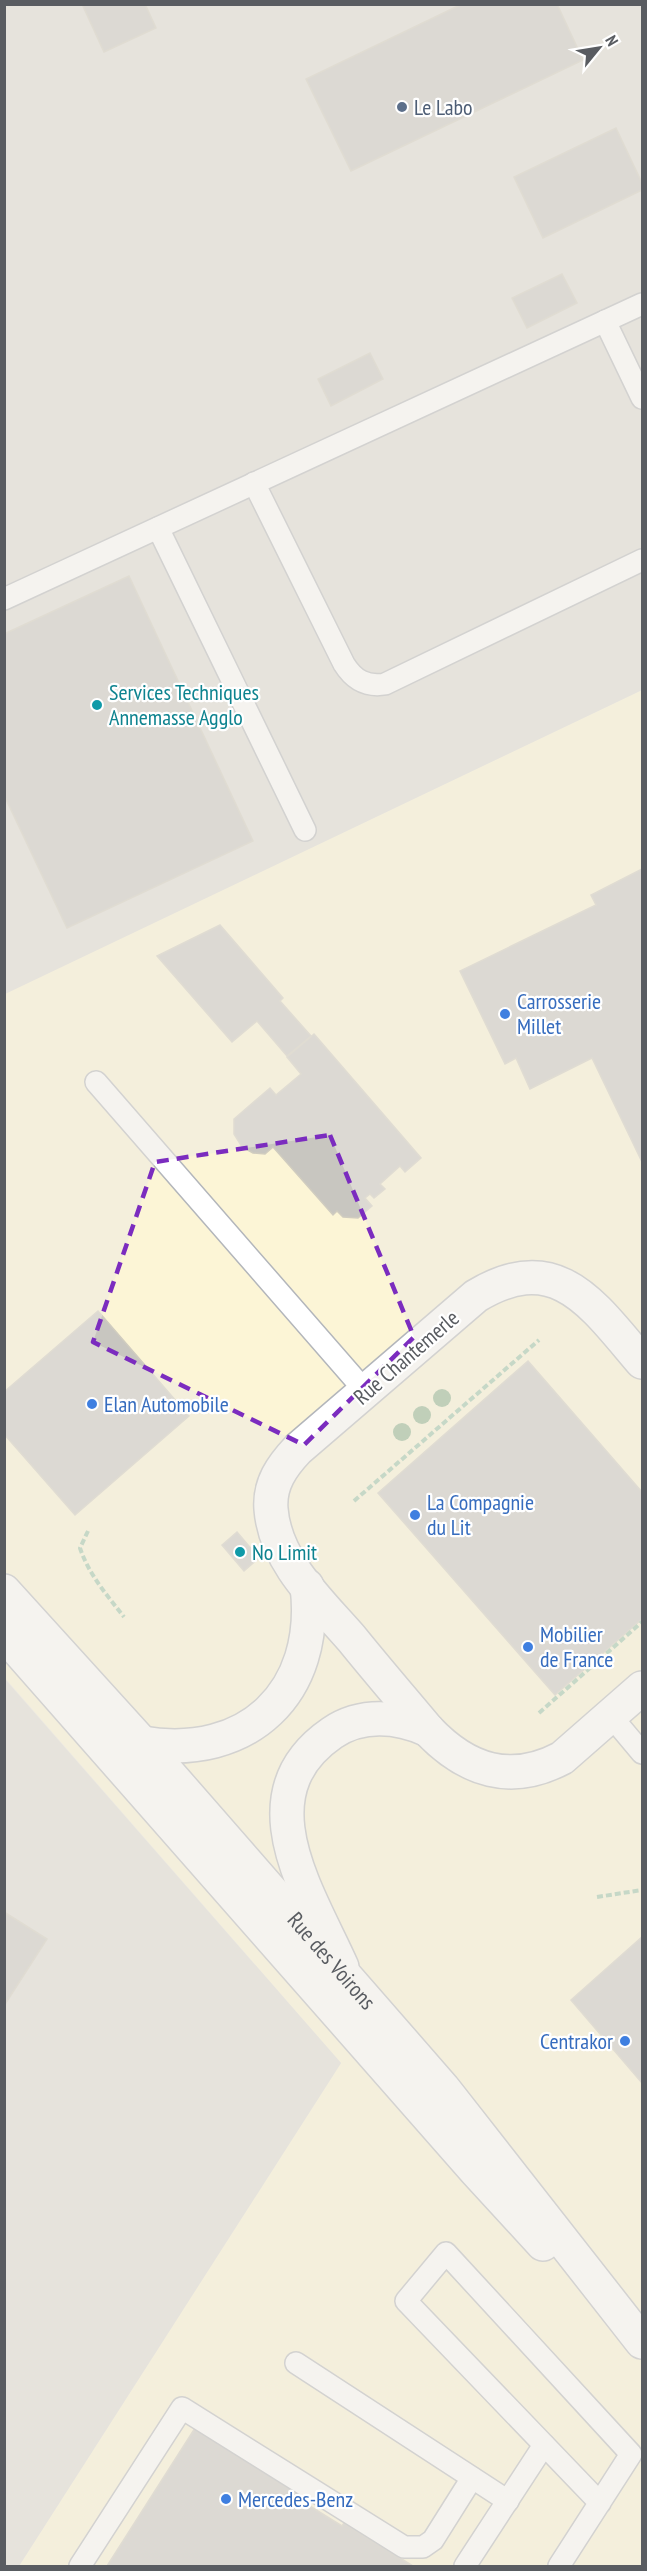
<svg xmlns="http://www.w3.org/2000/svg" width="647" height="2571" font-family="'PT Sans Narrow',sans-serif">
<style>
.commercial{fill:#fcf5d6}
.industrial{fill:#dddbd5}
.building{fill:#c8c6c0;stroke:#d0ccbf;stroke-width:1.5}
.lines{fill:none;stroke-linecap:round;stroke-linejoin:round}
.lane-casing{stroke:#b3b6bb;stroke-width:24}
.street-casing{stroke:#b3b6bb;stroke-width:36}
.secondary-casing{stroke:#b4b7bd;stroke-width:36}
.path{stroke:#98c3a6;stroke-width:4;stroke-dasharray:6 3;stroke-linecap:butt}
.lane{stroke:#fff;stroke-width:21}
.street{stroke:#fff;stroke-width:33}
.secondary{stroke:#fff;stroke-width:33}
.tree{fill:#89b088}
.marked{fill:none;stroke:#7b2cbf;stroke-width:4.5;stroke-dasharray:12 8;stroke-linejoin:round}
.service-dot{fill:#5c6f8a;stroke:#fff;stroke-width:2}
.culture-dot{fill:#0f9aa8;stroke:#fff;stroke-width:2}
.shop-dot{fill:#3f7fe0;stroke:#fff;stroke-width:2}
.labels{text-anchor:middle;stroke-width:4.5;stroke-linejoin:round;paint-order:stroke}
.service-label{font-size:22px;fill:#4e5e75;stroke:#fff;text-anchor:start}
.culture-label{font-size:22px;fill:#0d838f;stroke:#fff;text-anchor:start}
.shop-label{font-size:22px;fill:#366cbe;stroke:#fff;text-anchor:start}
.street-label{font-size:22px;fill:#595c61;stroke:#fff}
</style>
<rect width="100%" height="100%" fill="#eceae1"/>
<path class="commercial" d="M642,690V2566H19L341,2063L5,1678L4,994Z"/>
<g class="industrial">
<path d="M5,5H642V690L5,994Z"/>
<path d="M4,1678L341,2063L19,2566H4Z"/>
</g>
<g class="building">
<path d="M82,4H145L156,28L104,52Z"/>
<path d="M462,4H557L583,60L351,171L306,79Z"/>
<path d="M616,128L642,183V190L543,238L514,177Z"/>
<path d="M562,274L577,303L527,328L512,298Z"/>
<path d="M370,353L383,379L331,406L318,379Z"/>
<path d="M129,576L253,841L67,928L4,795V634Z"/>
<path d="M642,869V1162L592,1058L530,1089L516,1058L505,1064L460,971L596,905L591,895Z"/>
<path d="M220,925L283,998L280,1001L311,1036L287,1056L257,1021L232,1042L157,956Z"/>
<path d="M314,1034L421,1158L405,1172L400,1166L380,1184L385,1189L374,1198L370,1194L365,1198L372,1206L358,1218L343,1217L337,1211L333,1215L273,1147L265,1154L253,1153L242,1147L234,1134V1119L270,1088L276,1095L301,1074L287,1057Z"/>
<path d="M98,1311L189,1416L75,1515L4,1434V1392Z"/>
<path d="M528,1361L642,1492V1619L555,1695L378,1493Z"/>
<path d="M237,1532L259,1558L244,1571L222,1545Z"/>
<path d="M4,1912L47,1939L4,2006Z"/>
<path d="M642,1937V2083L571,2000Z"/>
<path d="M195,2428L303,2497L300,2500L342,2526L344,2523L413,2566H107Z"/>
</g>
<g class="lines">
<g class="lane-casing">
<g id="lane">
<path d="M605,321L642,398"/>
<path d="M254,483L344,664C354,680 366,687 385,684L642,560"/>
<path d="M158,528L305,830"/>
<path d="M4,599L642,304"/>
<path d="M96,1082L366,1392"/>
<path d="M611,1716L642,1753"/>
<path d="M296,2363L508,2501"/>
<path d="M80,2566L182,2408L404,2547H423L433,2540L472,2478"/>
<path d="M465,2566L544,2445"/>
<path d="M559,2566L631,2454L446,2253L406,2301L600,2503"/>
</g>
</g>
<g class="street-casing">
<g id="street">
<path d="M642,1362C593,1305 557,1247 476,1296L298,1449C282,1466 269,1484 271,1509C275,1562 320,1602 352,1639C377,1670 403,1700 428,1730C467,1771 511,1785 562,1758L642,1688"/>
<path d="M142,1743C248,1761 320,1692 307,1586"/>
<path d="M342,1967C309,1893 242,1795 332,1733C361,1713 398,1716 428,1730"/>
</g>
</g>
<g class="secondary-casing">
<g id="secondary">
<path id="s1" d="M4,1591L142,1743L443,2088L642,2342"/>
<path d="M4,1634L476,2171L543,2244"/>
</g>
</g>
<g class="path">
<path d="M354,1501L539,1340"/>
<path d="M88,1531L80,1548C89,1575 107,1595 124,1617"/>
<path d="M539,1713L642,1622"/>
<path d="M597,1897L642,1890"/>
</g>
<use href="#lane" class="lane"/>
<use href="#street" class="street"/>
<use href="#secondary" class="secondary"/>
</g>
<g class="tree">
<circle cx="442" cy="1398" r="9"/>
<circle cx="422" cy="1415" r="9"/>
<circle cx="402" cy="1432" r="9"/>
</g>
<path d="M0 0H647V2571H0ZM330,1135L414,1337L304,1445L93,1342L155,1162Z" fill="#eceae1" fill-opacity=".55" fill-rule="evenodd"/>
<path class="marked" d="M330,1135L414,1337L304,1445L93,1342L155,1162Z"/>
<circle class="service-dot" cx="402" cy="107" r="6"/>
<g class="culture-dot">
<circle cx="97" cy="705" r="6"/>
<circle cx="240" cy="1552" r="6"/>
</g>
<g class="shop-dot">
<circle cx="505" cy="1014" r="6"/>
<circle cx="92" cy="1404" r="6"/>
<circle cx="415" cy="1515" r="6"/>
<circle cx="528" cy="1647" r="6"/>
<circle cx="625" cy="2041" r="6"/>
<circle cx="226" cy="2499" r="6"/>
</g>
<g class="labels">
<g class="service-label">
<text x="414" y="115">Le Labo</text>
</g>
<g class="culture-label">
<text x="109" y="700">Services Techniques<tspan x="109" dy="25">Annemasse Agglo</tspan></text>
<text x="252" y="1560">No Limit</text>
</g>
<g class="shop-label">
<text x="517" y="1009">Carrosserie<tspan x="517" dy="25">Millet</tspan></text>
<text x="104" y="1412">Elan Automobile</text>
<text x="427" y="1510">La Compagnie<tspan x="427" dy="25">du Lit</tspan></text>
<text x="540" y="1642">Mobilier<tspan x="540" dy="25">de France</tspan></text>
<text x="613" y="2049" text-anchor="end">Centrakor</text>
<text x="238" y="2507">Mercedes-Benz</text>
</g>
<g class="street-label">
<text transform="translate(406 1357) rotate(-41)" y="8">Rue Chantemerle</text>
<text dy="8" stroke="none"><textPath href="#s1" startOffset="494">Rue des Voirons</textPath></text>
</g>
</g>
<rect width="647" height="2571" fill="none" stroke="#595c61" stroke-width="12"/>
<g transform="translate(599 48) rotate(60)" stroke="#ffffff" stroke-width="4.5" paint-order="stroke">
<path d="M0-4.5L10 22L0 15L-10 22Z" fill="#595c61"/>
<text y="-9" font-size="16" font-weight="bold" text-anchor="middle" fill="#595c61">N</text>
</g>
</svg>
